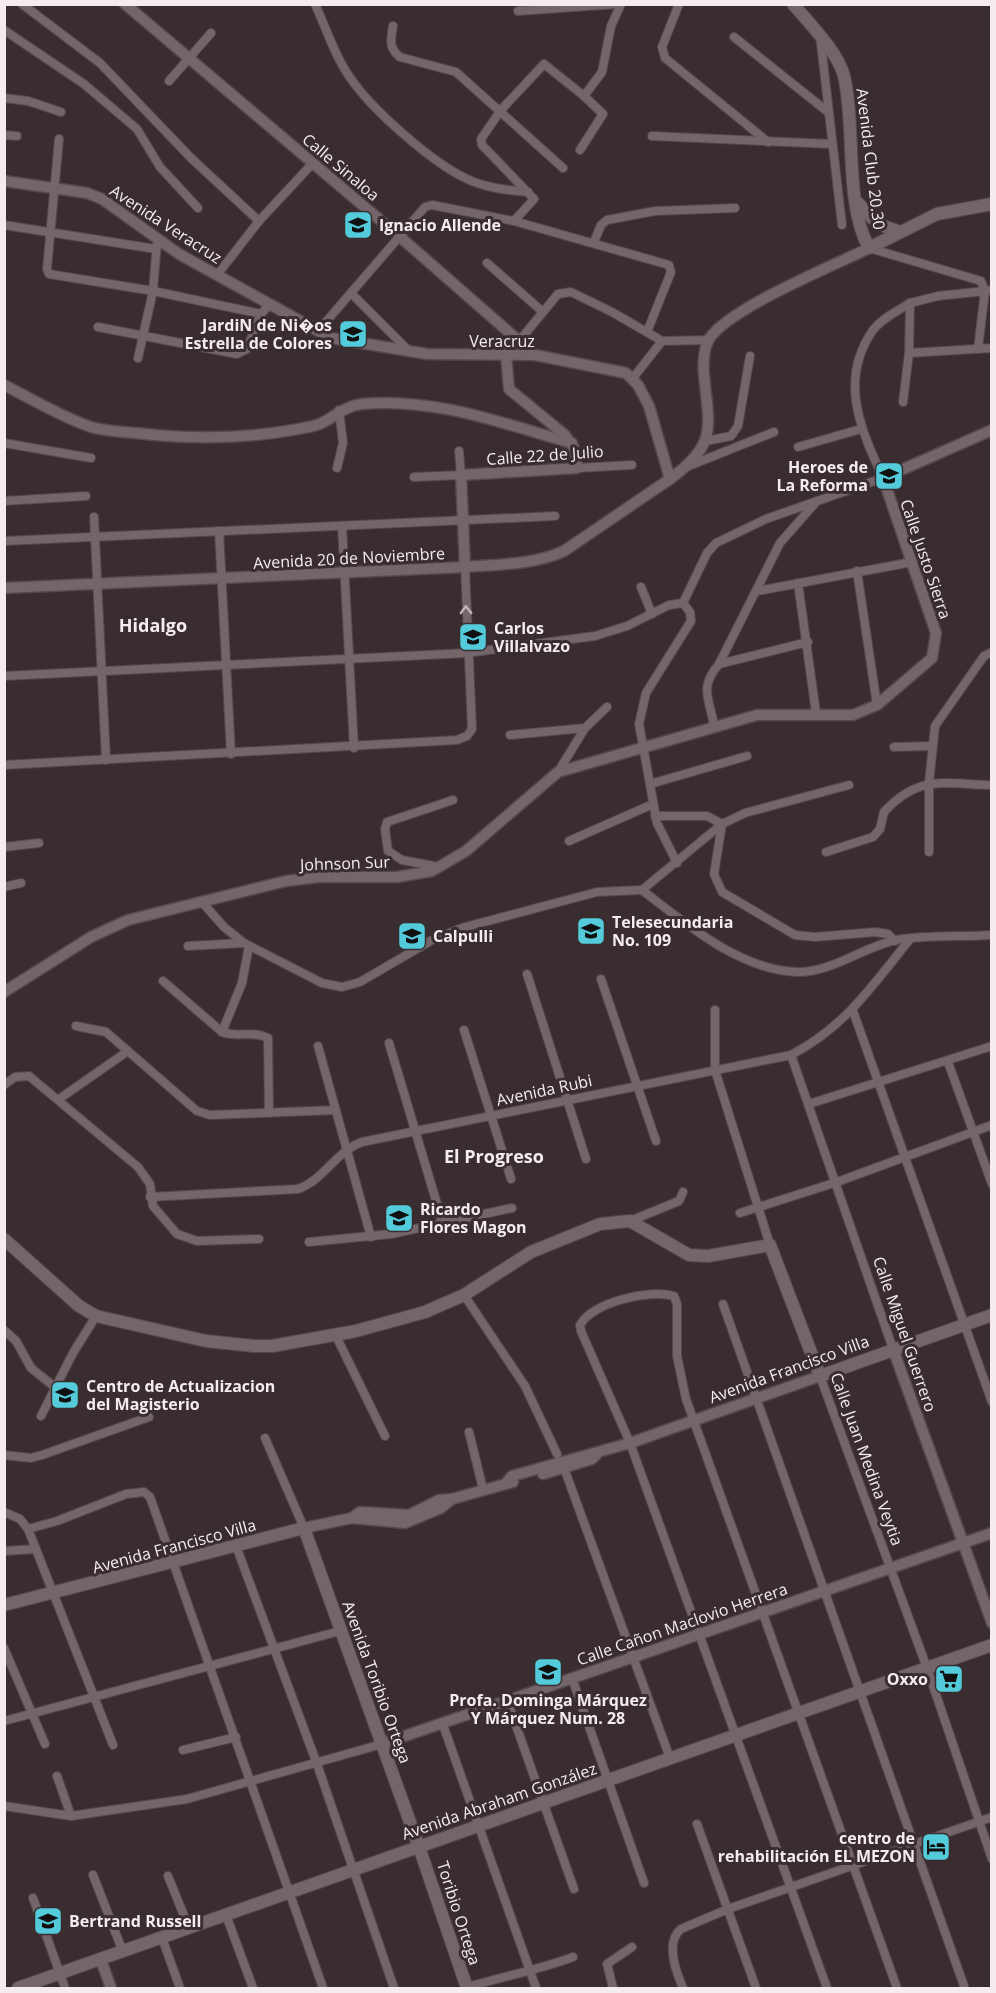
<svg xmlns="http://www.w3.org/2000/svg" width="996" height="1993" font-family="'Open Sans',sans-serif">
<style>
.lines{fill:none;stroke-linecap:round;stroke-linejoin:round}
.minor-casing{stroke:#53494b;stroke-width:10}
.tertiary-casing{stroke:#53494b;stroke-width:13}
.secondary-casing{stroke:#53494b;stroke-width:14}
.minor{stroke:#736569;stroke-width:8}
.tertiary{stroke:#736569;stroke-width:10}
.secondary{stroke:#736569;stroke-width:12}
.oneway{stroke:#c0b6b9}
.labels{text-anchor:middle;stroke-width:6;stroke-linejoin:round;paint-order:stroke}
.street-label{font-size:16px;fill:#f4ecee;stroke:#392d30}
.poi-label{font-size:16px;font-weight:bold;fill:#f4ecee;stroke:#392d30;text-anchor:start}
.neighbourhood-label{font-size:18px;font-weight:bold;fill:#f4ecee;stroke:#392d30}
</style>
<rect width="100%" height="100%" fill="#392d30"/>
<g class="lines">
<g class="minor-casing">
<g id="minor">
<path d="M22,4L100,63L191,158L259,221"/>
<path d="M315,4C327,30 336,60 354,83C376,113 432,162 465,178C485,188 506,190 528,192"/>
<path d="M679,4L662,47L665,58L768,142"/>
<path d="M518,11L617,4"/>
<path d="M393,26C391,39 388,48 400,57L456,72L563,168"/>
<path d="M4,30L84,84L137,129L160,167L198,208"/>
<path d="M820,35L842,225"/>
<path d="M734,37L828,112"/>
<path d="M169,81L211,33"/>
<path d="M584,96L602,72L611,26L621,4"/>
<path d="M4,98L28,101L61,112"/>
<path d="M4,135L17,136"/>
<path d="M652,136L832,144"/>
<path d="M59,139L47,269L49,274L153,291L261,314L270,304"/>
<path d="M514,221L534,199L482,145L481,139L501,110L544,64L584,96L603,114L580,150"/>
<path d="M4,225L156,249"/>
<path d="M594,242L601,225L607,220L655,211L735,208"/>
<path d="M869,248L981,281L985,291L992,290"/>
<path d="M487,263L543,312"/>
<path d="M217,275L259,221L312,164"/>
<path d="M351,293L407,349"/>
<path d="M910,303L938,296L985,291L978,349"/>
<path d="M98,327L237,354L247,349L261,314"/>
<path d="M318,331L425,207L432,205L514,221L669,265L671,272L647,332"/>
<path d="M519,341L558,294L571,292L612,312L662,341L709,340"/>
<path d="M909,353L992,348"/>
<path d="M138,358L153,291L157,243"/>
<path d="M633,378L662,341"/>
<path d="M706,441L731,436L738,426L750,356"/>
<path d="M4,443L91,458"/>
<path d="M798,447L861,429"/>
<path d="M686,467L774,432"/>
<path d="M337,468L343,443L339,410"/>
<path d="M577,468L632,465"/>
<path d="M414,477L461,475L459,451"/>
<path d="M4,501L86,496"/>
<path d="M94,517L106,760"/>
<path d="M342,526L354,748"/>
<path d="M219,531L231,754"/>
<path d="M4,541L555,516"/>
<path d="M857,571L877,705"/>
<path d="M798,583L816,713"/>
<path d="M641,587L652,614"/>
<path d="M757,591L912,562"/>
<path d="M683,603L707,553L716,543L766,519L883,478C861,430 838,380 873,330C882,318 898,311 910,303L909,353L903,402"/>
<path d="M719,664L808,642"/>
<path d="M4,676L467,653L595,636L627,626L669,605L683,603"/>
<path d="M714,725C709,698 699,687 719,664L780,543L817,501"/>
<path d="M510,735L585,728"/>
<path d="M894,747L932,746"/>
<path d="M4,765L457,740L467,736L472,729L465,567"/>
<path d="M558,772L585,728L607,707"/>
<path d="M650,784L747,756"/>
<path d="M655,816H707L722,824"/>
<path d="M722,824L714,874L722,892L795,935L815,937L875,932L888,934L895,941"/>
<path d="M569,841L653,804"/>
<path d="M4,847L39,843"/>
<path d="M826,852L873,837L880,829L884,812C919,774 944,784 992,785"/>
<path d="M929,852V783L935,726L984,656L992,652"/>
<path d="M677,863L657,823L639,724L646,693L691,621L690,612L683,603"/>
<path d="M439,867L402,860L388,851L385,829L387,822L453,800"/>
<path d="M4,887L21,883"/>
<path d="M642,890C685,923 739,970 797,972C831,973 863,947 896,940C927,935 960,937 992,935"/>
<path d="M642,890L722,824L745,813L849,785"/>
<path d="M201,901L224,927L244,943L322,983L342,987L360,982L432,940L465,927L597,892L642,890"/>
<path d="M188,946L244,943"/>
<path d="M527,974L586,1159"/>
<path d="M601,979L656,1141"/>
<path d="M163,981L222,1032C237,1038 254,1030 268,1038L269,1113"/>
<path d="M715,1010V1070L770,1245"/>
<path d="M853,1011L992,1402"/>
<path d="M76,1026L106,1032L197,1111L210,1115L336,1110"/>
<path d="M464,1030L511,1179"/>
<path d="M222,1032L242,983L249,946"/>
<path d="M389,1043L443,1224"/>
<path d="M318,1046L371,1237"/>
<path d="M791,1055L893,1349"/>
<path d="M948,1062L992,1184"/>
<path d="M4,1085L15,1077L29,1076L138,1167L150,1184L153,1206L177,1234L197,1241L259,1239"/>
<path d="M59,1099L128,1051"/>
<path d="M809,1104L992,1046"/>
<path d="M150,1197L298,1189C324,1180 336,1151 362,1142L791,1055C845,1027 873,985 910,939"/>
<path d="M740,1213L837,1182L992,1125"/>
<path d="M630,1221L679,1201L683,1192"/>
<path d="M309,1242L391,1234L512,1208"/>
<path d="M464,1295L525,1386L557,1454"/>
<path d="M723,1304L964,1986"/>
<path d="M4,1330L16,1341L31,1368L56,1388"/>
<path d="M335,1334L385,1436"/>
<path d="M820,1376L927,1668L992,1859"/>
<path d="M41,1416L73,1353L96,1316"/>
<path d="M469,1432L483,1489"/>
<path d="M265,1438L304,1528"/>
<path d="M4,1455L31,1458L42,1455L149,1417"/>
<path d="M564,1468L670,1758"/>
<path d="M4,1512L20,1519L28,1529L113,1745"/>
<path d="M28,1529L57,1521L126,1494L144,1492L150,1497L323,1988"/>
<path d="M236,1546L317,1764L394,1988"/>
<path d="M4,1551L36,1549"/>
<path d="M4,1648L45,1744"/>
<path d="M572,1678L644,1883"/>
<path d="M507,1700L574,1889"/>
<path d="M4,1721L340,1631"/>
<path d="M442,1722L536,1988"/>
<path d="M183,1750L236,1737"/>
<path d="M57,1776L71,1816"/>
<path d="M4,1806L71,1816L187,1799L382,1744"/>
<path d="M697,1824L756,1988"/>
<path d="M93,1875L123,1952"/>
<path d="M168,1876L189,1928"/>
<path d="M33,1898L65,1988"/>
<path d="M226,1915L253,1988"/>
<path d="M162,1938L180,1988"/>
<path d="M465,1988C501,1977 538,1970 573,1957"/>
<path d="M613,1988L607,1964L632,1947"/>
<path d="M683,1988C676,1972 665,1942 681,1929L728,1909L992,1817"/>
<path d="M827,1988L630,1443L581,1331L580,1325C593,1302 649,1289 674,1296L677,1304V1356L686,1399L897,1988"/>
</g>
</g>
<g class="tertiary-casing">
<g id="tertiary">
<path d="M125,4L399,236L535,355"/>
<path d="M4,181L87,193L102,199L179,254L331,338L427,354L535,355L626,373L638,385L649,406L670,479"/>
<path d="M4,385C32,399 61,417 91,427C105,431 121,432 136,433C195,440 254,439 313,426C330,423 341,406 362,404C434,397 504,424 572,443"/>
<path d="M465,567L461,475L577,468L574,448L565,435L509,389L506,354"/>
<path d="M4,588L465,567C499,564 534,565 564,551L670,479C718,444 709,428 704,375C703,363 703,350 709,339C729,308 833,266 869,248"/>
<path d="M4,992L91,937L128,920L286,881L319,877H397L432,871L466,851L558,772L757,715H853L877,705L932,658L936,633L883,478L992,430"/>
<path d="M893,1349L992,1623"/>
<path d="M543,1474L592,1459L597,1454"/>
<path d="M507,1482L512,1476L630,1443L820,1376"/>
<path d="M352,1518L405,1523L441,1508L452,1499"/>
<path d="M304,1528L352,1518L360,1512L409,1515L439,1500L452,1499L513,1482"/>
<path d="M382,1744L992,1533"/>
<path d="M101,1960L111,1988"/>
</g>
</g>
<g class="secondary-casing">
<g id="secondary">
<path d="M793,4C809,23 838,52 844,76C856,127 844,202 869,248L937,214L992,204"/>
<path d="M858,203L878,224L900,232"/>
<path d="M4,1239L79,1306L96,1316L206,1341L254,1346H272L356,1331L425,1312L464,1295L531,1252L600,1224L630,1221L689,1255L708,1256L770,1245L820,1376L992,1315"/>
<path d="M4,1605L304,1528L419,1847L467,1988"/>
<path d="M18,1988L992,1645"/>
</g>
</g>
<use href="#minor" class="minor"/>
<use href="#tertiary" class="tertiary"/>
<use href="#secondary" class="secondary"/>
</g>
<defs><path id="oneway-chevron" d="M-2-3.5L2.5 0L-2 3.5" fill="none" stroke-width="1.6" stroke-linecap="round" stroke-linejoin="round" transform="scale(1.5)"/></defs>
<use class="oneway" href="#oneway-chevron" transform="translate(466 610) rotate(-91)"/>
<defs>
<g id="school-square" transform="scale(1.5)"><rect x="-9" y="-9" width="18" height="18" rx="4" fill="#53cbdb" stroke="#392d30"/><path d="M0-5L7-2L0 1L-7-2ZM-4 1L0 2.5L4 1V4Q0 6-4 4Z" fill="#111"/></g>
<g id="university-square" transform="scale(1.5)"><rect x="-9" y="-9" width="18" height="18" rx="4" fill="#53cbdb" stroke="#392d30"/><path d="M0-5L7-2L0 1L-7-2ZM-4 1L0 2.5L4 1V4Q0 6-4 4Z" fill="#111"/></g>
<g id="supermarket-square" transform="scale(1.5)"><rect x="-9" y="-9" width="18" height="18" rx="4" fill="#53cbdb" stroke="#392d30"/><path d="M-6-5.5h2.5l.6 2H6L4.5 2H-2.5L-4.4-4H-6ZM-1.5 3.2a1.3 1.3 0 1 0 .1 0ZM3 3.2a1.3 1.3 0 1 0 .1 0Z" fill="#111"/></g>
<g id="hotel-square" transform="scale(1.5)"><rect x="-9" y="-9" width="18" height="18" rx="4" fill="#53cbdb" stroke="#392d30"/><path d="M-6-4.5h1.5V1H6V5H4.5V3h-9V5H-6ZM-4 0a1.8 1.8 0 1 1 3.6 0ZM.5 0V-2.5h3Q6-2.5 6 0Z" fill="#111"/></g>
</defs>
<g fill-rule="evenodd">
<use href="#school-square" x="358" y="225"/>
<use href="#school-square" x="353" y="334"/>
<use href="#school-square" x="889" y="476"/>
<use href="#school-square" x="473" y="637"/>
<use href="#school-square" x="591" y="931"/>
<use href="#school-square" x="412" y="936"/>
<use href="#school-square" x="399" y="1218"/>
<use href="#university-square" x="65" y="1395"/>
<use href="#school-square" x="548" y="1672"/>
<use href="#supermarket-square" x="949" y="1679"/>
<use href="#hotel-square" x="936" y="1847"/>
<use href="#school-square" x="48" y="1921"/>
</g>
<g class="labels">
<g class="street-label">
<text transform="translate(871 159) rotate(83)" y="6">Avenida Club 20.30</text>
<text transform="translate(341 167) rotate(40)" y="6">Calle Sinaloa</text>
<text transform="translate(166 224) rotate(33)" y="6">Avenida Veracruz</text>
<text x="502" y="347">Veracruz</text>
<text transform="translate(545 455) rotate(-4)" y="6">Calle 22 de Julio</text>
<text transform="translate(349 558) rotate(-3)" y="6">Avenida 20 de Noviembre</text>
<text transform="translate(926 559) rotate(71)" y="6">Calle Justo Sierra</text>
<text transform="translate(345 863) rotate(-2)" y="6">Johnson Sur</text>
<text transform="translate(544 1090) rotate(-12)" y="6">Avenida Rubi</text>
<text transform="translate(905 1334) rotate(71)" y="6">Calle Miguel Guerrero</text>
<text transform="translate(789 1369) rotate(-20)" y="6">Avenida Francisco Villa</text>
<text transform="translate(867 1459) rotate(70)" y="6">Calle Juan Medina Veytia</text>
<text transform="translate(174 1546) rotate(-15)" y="6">Avenida Francisco Villa</text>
<text transform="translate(682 1624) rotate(-19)" y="6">Calle Cañon Maclovio Herrera</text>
<text transform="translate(377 1682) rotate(70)" y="6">Avenida Toribio Ortega</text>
<text transform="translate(499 1801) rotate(-19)" y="6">Avenida Abraham González</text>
<text transform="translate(459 1913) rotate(72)" y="6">Toribio Ortega</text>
</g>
<g class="poi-label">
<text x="379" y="231">Ignacio Allende</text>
<text x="332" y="331" text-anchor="end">JardiN de Ni�os<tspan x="332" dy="18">Estrella de Colores</tspan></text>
<text x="868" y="473" text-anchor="end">Heroes de<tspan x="868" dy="18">La Reforma</tspan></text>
<text x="494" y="634">Carlos<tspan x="494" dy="18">Villalvazo</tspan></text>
<text x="612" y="928">Telesecundaria<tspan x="612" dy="18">No. 109</tspan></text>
<text x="433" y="942">Calpulli</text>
<text x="420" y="1215">Ricardo<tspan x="420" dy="18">Flores Magon</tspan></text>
<text x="86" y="1392">Centro de Actualizacion<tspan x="86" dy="18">del Magisterio</tspan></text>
<text x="928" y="1685" text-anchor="end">Oxxo</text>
<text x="548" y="1706" text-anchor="middle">Profa. Dominga Márquez<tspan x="548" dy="18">Y Márquez Num. 28</tspan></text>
<text x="915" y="1844" text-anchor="end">centro de<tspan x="915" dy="18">rehabilitación EL MEZON</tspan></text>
<text x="69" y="1927">Bertrand Russell</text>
</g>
<g class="neighbourhood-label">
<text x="153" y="632">Hidalgo</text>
<text x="494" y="1163">El Progreso</text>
</g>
</g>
<rect width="996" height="1993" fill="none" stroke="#f4ecee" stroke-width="12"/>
</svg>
